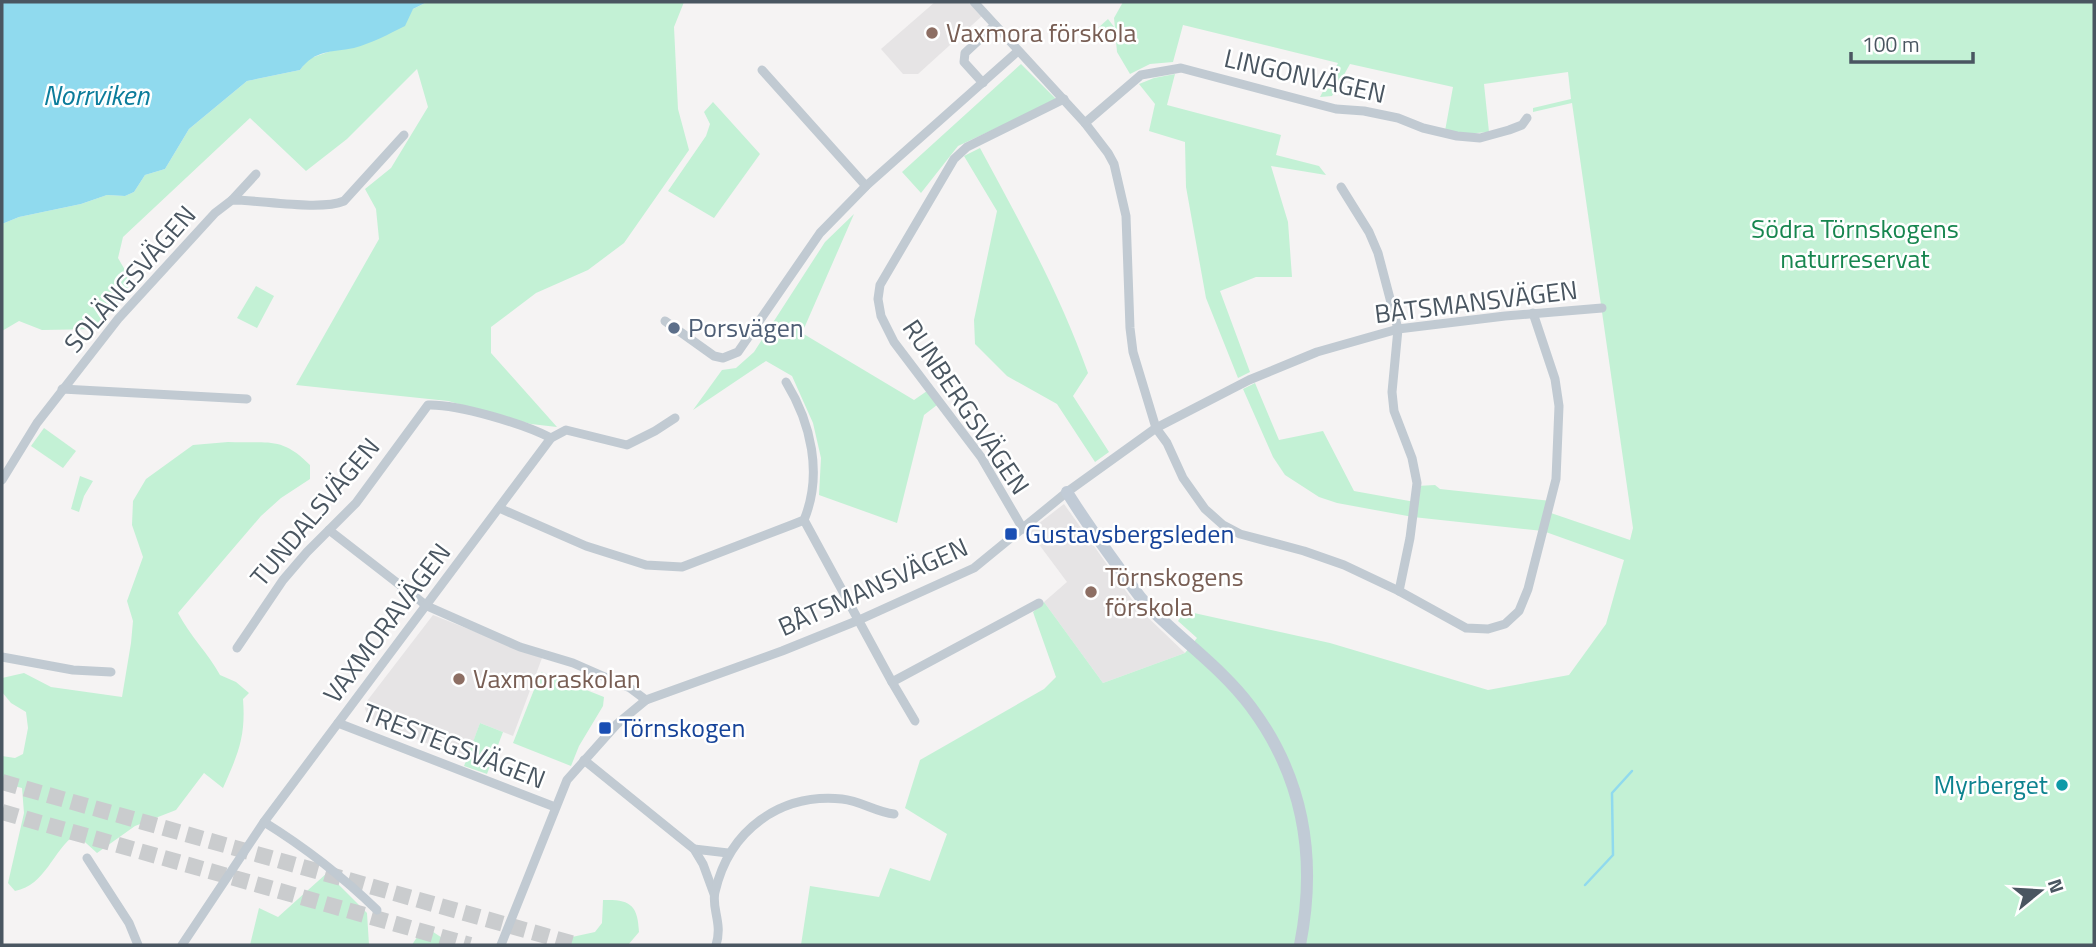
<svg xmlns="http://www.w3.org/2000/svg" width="2096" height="947" font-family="'Titillium Web',sans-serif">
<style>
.education{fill:#e6e4e5}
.green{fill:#c3f1d5}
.water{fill:#90daee}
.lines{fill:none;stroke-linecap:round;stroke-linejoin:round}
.stream{stroke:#90daee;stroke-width:2.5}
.highway-tunnel{stroke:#caccce;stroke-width:16;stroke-dasharray:16 8;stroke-linecap:butt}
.street{stroke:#c1cad2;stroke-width:9}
.secondary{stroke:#c1cbd6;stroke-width:12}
.education-dot{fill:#8d6e63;stroke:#fff;stroke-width:2.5}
.service-dot{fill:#5c6f8a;stroke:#fff;stroke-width:2.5}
.transit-dot{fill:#1a4fb4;stroke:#fff;stroke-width:2.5}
.culture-dot{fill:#0f9aa8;stroke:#fff;stroke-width:2.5}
.labels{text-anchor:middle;stroke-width:5;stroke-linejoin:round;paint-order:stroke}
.education-label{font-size:26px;fill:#785e54;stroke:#fff;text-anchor:start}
.street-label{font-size:26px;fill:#4a5661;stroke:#fff}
.park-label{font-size:26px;fill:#17864f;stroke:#fff}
.service-label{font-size:26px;fill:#4e5e75;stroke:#fff;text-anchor:start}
.transit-label{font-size:26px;fill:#164399;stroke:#fff;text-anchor:start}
.culture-label{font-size:26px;fill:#0d838f;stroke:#fff;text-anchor:end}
.water-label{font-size:28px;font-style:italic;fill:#0c7c9b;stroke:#fff}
</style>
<rect width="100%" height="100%" fill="#f5f3f3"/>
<g class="education">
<path d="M935,2H968L982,16L918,74H903L881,49Z"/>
<path d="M1064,504L1138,608L1185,653L1103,683L1044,602L1067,582L1029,531Z"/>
<path d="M433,615L542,658L513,736L480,723L467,759L381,725L369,717L365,709L367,701Z"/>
</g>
<g class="green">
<path d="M427,2H684L674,27L678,109L689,150L624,243L588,270L536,293L491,327V353L557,427L531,424L448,401L296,385L379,239L376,209L365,189L391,168L428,107L417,69L347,139L306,171L250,118L123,237L118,258L132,282L98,329L42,330L19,321L2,331V224L19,217L81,204L107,195L125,196L134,192L145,175L165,169L189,129L247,81L300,70L308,59L331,51Z"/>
<path d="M1123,2H2094V945H801L810,886L879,897L890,868L930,881L947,834L905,808L920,760L1044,689L1056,677L1033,612L1044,602L1103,683L1185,653L1197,638L1178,621L1185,611L1330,643L1488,690L1569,675L1606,624L1624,560L1543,531L1413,517L1337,503L1319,497L1285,475L1273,457L1243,389L1255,383L1279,440L1323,431L1354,491L1415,502L1417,486L1435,485L1440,489L1551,501L1548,512L1630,540L1633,528L1572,103L1533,112V108L1571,99L1568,72L1484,84L1489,132L1464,134L1445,131L1453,87L1350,64L1332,96L1320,97L1338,63L1183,25L1173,62L1150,64L1130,74L1117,52L1115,30L1106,38L1098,28L1108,19L1115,28L1114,18Z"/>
<path d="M1021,64L1057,100L958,146L921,193L902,172Z"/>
<path d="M1175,74L1167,105L1281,135L1276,155L1319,166L1326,175L1271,166L1288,222L1292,277H1256L1220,291L1250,372L1238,378L1206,298L1186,187L1185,142L1149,131L1155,104L1139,84L1154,78Z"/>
<path d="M713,102L760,154L714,218L668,191L706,136L710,124L704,112Z"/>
<path d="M980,148C1020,222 1060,294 1088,373L1073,396L1109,452L1095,462L1057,404L1007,376L975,344L974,320L997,211L964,156Z"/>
<path d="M854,214L802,333L914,400L927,391L937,405L924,415L897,523L819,495L821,458L813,423L792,376L766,361L693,410L722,370L736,368L754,352L825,242Z"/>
<path d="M256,286L274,296L257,328L237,318Z"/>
<path d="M44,428L76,451L63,468L31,446Z"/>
<path d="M228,442C266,444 281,435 310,465V479L281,498L261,516L178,613C190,636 208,653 220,675L236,682L249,693L243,699C246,737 238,754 223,788L204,773L176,810L135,826L97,853L76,834C52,851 46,885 15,891L8,883L24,813L22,788L2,783V756L15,758L23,754L28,728L26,712L11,703L2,692V678L24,673L51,687L122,697L131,643L133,621L127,601L143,557L132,525L133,501L146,479L193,445Z"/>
<path d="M80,476L93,481L84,496L79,512L71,509Z"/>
<path d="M541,672L604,697L603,706L579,746L571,766L513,743Z"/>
<path d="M480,723L503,732L487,774L464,766Z"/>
<path d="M327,873L367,913L369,945H250L259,908L278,917Z"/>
<path d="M603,900C630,899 638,905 639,932L628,945H570L572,937L595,932L602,923Z"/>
<path d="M424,926L453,945H412Z"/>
</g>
<path class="water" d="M2,2H427L413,9L405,26C389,34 372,43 354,48C330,53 316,49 300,70L247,81L189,129L165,169L145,175L134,192L125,196L107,195L81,204L19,217L2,224Z"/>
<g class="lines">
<path class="stream" d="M1585,885L1613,855L1612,793L1632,771"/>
<g class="highway-tunnel">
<path d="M2,782L578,945"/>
<path d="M2,812L470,945"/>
</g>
<g class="street">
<path d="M974,2L1085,123L1108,153L1114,164L1126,216L1130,328L1133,352L1156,428L1167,443L1183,478L1205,509L1223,525L1240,534L1304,551L1344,565L1399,591L1466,628L1488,629L1505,624L1519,611L1528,589L1556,479L1559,406L1555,379L1533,313"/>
<path d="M762,70L866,186"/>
<path d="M983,83L964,62L965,53L995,25"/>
<path d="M1085,123L1141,75L1181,68L1336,109L1364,111L1398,118L1423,128L1457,136L1480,138L1509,130L1522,125L1527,118"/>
<path d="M1341,187L1369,232L1378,253L1398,329L1392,392L1394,411L1412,458L1417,483L1410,538L1399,591"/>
<path d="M232,200L256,174"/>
<path d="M665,321L714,356L723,358L738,352L820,233L866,186L1018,51"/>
<path d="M62,389L247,399"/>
<path d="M2,480L37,423L118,319L215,213L232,200C261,200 320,211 344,201L404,135"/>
<path d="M499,508L586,546L646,565L682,567L794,524L804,520C823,474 811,423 786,382"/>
<path d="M804,520L892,682L1039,603"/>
<path d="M1023,529L981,457L894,342L881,316L878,299L880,285L954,159L967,147L1064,99"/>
<path d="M329,530L427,606L520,647L573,663L630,688L646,700"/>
<path d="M237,648L283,580L307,552L356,503L428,405C458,404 524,424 551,438"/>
<path d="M2,657L73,670L111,672"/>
<path d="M892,682L915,721"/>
<path d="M338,723L555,807"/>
<path d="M584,760L694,849L703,864L714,894"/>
<path d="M264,822C306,848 342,876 377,910"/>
<path d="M694,849L728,853"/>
<path d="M87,858L129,923L138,945"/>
<path d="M182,945L264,822L551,438L566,430L627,445L655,431L675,418"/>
<path d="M501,945L567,780L617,724L646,700L782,651L859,620L974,568L1067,492L1156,428L1249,380L1317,352L1398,329L1505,316L1602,308"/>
<path d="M716,945C723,923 711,908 715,892C729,830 780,793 842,799C861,801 876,812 894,814"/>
</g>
<path class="secondary" d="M1067,492C1084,520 1103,546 1122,572C1130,583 1138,596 1148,606C1181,640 1222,668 1251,707C1304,778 1317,859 1300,945"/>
</g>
<g class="education-dot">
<circle cx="932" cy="33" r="7"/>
<circle cx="1091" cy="592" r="7"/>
<circle cx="459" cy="679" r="7"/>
</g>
<circle class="service-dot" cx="674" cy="328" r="7"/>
<g class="transit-dot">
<rect x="1004" y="527" width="14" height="14" rx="3.5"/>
<rect x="598" y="721" width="14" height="14" rx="3.5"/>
</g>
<circle class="culture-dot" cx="2062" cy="785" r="7"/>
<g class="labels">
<g class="education-label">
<text x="946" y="42">Vaxmora förskola</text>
<text x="1105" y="586">Törnskogens<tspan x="1105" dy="30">förskola</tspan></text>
<text x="473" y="688">Vaxmoraskolan</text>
</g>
<g class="street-label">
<text transform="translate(1305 76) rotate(13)" y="9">LINGONVÄGEN</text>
<text transform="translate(130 279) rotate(-49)" y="9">SOLÄNGSVÄGEN</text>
<text transform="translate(1476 302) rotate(-7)" y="9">BÅTSMANSVÄGEN</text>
<text transform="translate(966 407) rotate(56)" y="9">RUNBERGSVÄGEN</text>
<text transform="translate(315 512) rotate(-50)" y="9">TUNDALSVÄGEN</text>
<text transform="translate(873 587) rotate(-24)" y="9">BÅTSMANSVÄGEN</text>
<text transform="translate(387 623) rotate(-53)" y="9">VAXMORAVÄGEN</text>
<text transform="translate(454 746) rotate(21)" y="9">TRESTEGSVÄGEN</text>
</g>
<g class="park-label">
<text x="1855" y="238">Södra Törnskogens<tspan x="1855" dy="30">naturreservat</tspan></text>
</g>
<g class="service-label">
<text x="688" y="337">Porsvägen</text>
</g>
<g class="transit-label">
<text x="1025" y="543">Gustavsbergsleden</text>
<text x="619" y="737">Törnskogen</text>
</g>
<g class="culture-label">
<text x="2048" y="794">Myrberget</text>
</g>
<g class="water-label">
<text x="96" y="105">Norrviken</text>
</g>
</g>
<rect width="2096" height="947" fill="none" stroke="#4a5661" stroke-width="7"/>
<g transform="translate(2040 891) rotate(72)" stroke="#ffffff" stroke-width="5" paint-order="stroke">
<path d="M0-5L12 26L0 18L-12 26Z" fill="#4a5661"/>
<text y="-10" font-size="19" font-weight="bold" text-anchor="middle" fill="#4a5661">N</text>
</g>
<path d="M1851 52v10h122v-10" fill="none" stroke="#4a5661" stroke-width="3.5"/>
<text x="1862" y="52" font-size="21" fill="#4a5661" stroke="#ffffff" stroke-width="5" paint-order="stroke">100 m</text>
</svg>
